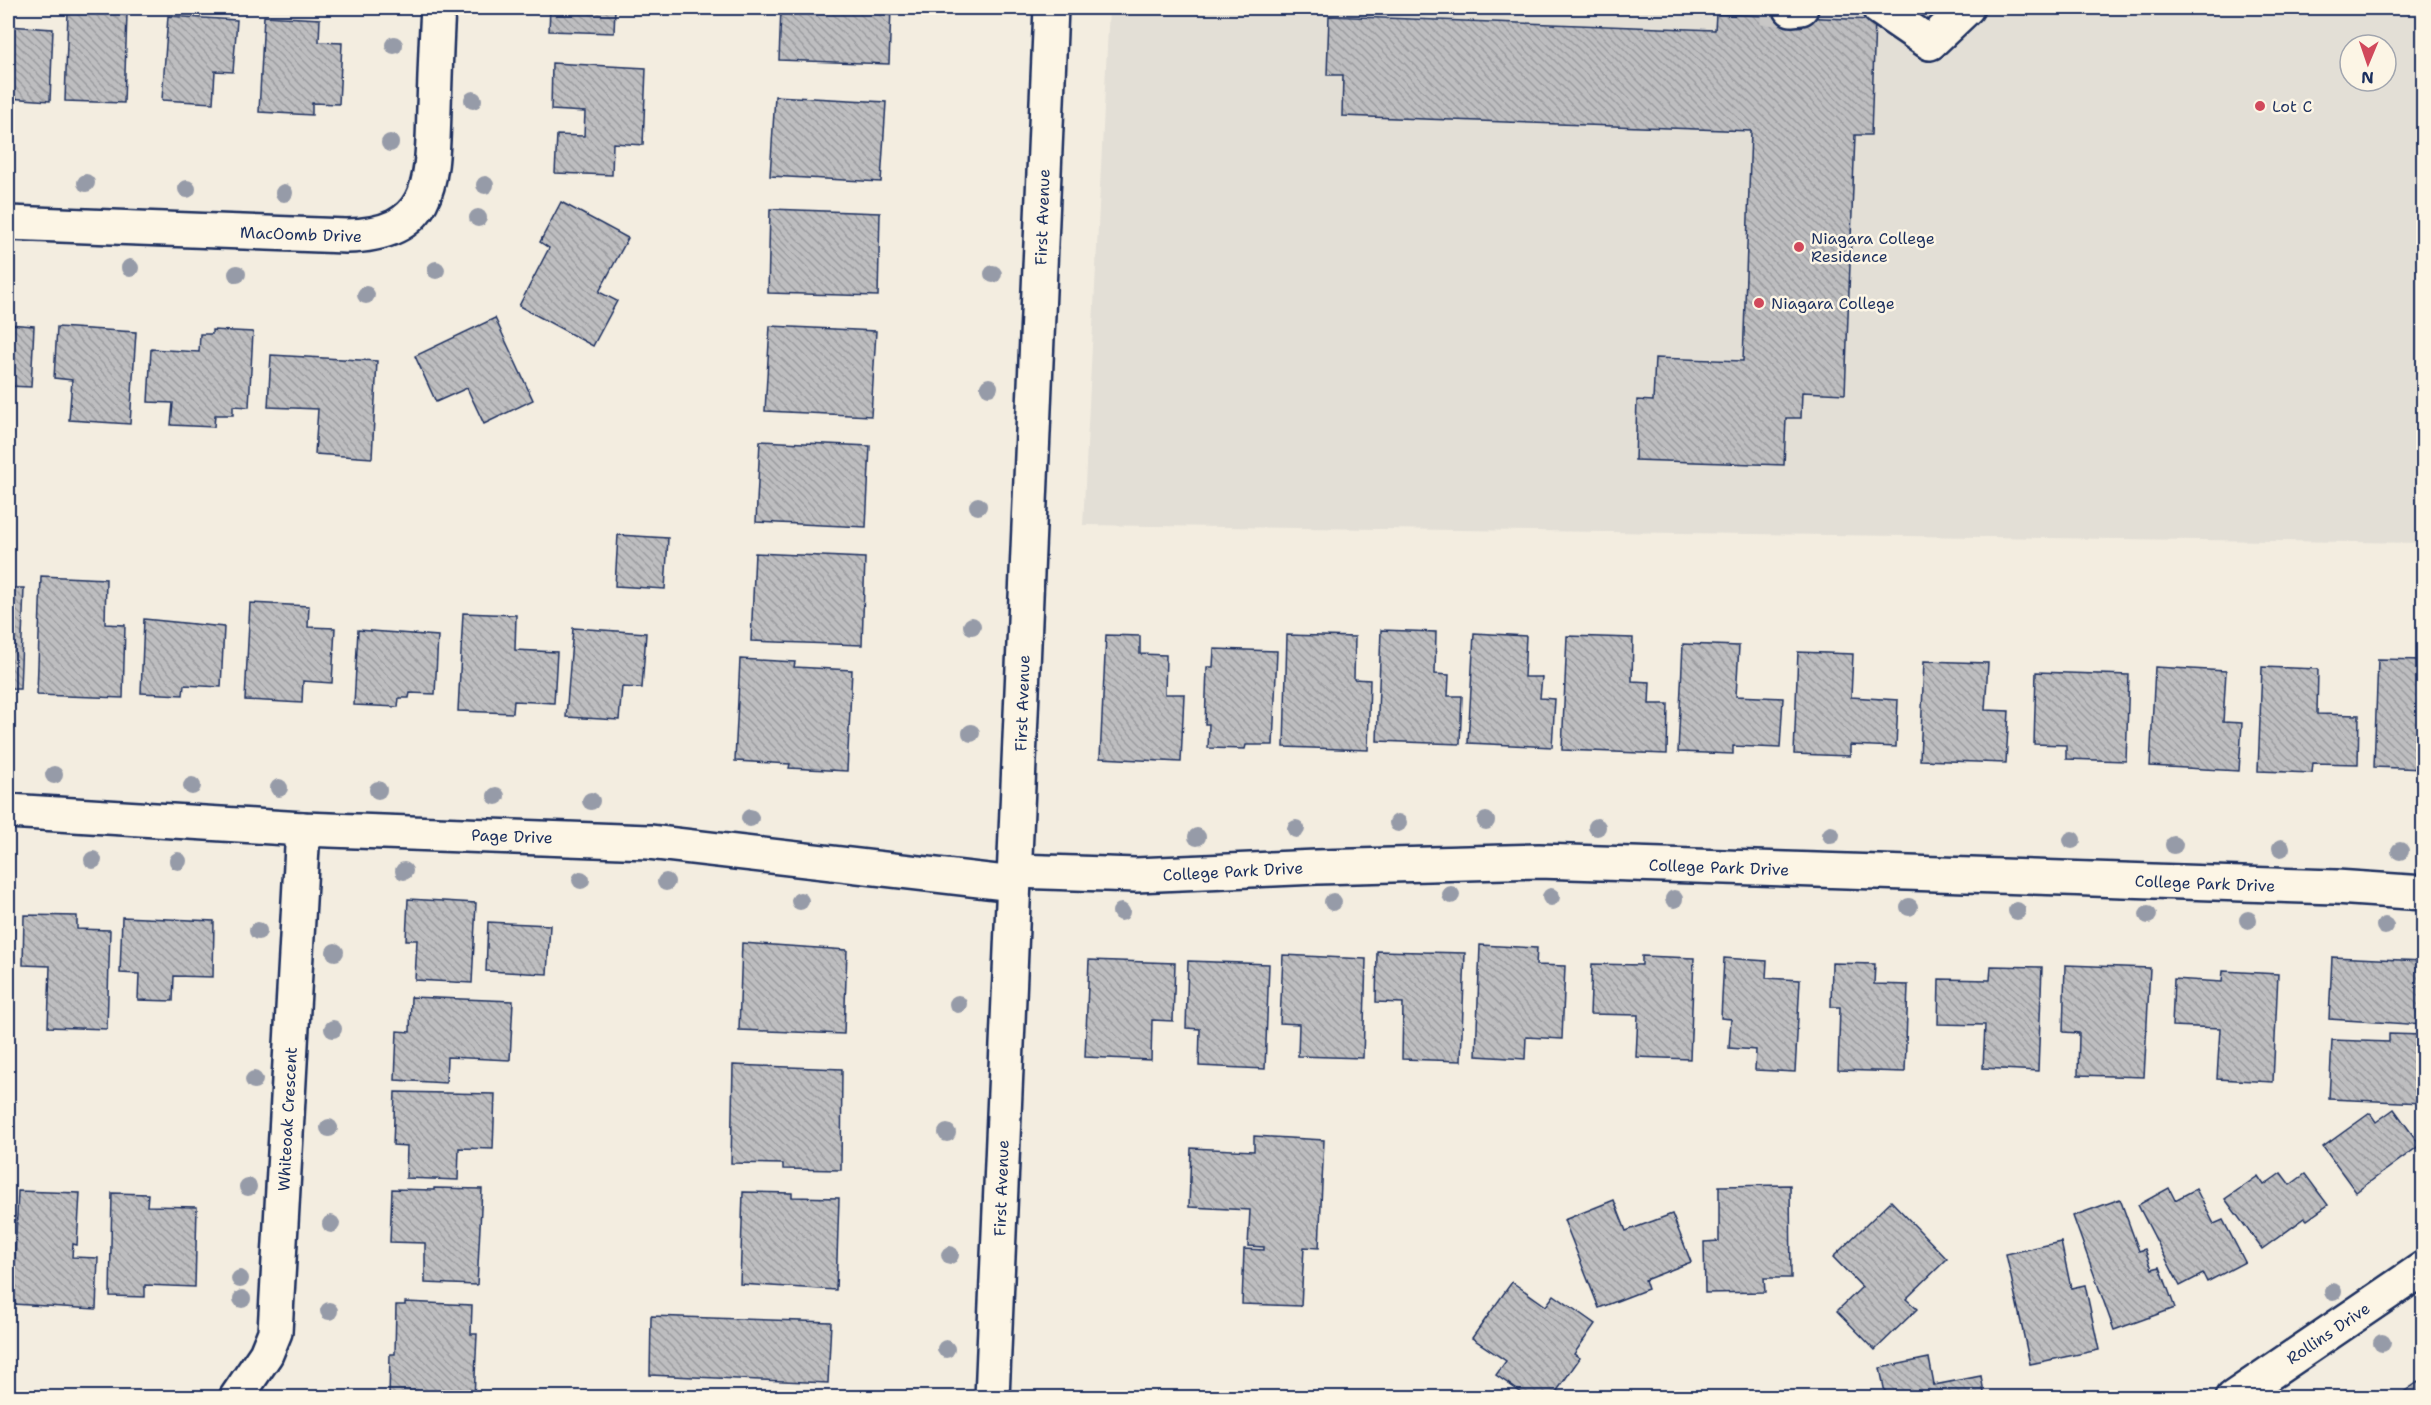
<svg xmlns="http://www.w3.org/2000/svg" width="2431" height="1405" font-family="'Shantell Sans',sans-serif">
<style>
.built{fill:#e3dfd6;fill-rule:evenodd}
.building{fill:url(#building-back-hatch);stroke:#1b2f5e;stroke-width:1.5}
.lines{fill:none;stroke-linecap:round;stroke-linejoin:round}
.minor-tunnel{stroke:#c8c7c6;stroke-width:33;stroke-dasharray:33 16;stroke-linecap:butt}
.minor-casing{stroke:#1b2f5e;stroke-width:38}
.minor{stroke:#fcf5e5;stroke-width:33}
.tree{fill:#969ba8}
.poi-dot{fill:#d1495b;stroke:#fcf5e5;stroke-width:2}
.labels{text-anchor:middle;stroke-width:5;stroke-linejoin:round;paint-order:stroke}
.poi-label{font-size:16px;fill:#1b2f5e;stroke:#fcf5e5;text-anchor:start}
.street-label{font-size:16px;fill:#1b2f5e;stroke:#fcf5e5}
</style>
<defs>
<pattern id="building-back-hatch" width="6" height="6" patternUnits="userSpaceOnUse" patternTransform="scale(1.5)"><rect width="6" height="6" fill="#bebec0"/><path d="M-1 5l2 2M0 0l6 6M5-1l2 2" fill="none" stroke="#9a9b9f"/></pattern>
</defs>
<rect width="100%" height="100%" fill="#f3ede0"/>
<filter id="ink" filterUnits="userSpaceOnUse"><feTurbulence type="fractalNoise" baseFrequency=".0167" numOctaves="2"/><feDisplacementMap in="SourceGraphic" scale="12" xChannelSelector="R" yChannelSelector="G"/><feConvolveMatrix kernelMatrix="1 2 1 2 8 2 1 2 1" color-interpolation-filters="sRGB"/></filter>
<g filter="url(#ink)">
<path class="built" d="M1109,8H2423V543L1083,525ZM2350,45H2386V81H2350Z"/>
<g class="building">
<path d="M550,8H615L614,33L549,31Z"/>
<path d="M781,8H891L889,64L779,60Z"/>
<path d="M68,12L127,14L124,103L65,101Z"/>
<path d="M1716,14L1875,20L1871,135H1855L1845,394L1802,392L1801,418H1786L1784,465L1635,460L1637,400L1653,401L1655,358L1743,361L1751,131L1342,116L1343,75H1327L1329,16L1715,30Z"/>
<path d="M168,16L237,20L233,72L215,71L213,103L162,100Z"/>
<path d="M264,16L320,19L319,42L342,43L339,104L312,103V115L259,112Z"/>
<path d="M8,26L53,29L50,101L8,98Z"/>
<path d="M552,63L646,68L643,145L613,143L612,175L555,173L557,135L584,136L585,112L551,110Z"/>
<path d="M775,96L886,102L881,182L770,176Z"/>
<path d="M561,202L628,238L599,292L617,301L593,346L519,306L549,248L540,242Z"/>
<path d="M770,209L880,213L878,296L768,293Z"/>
<path d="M495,318L533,400L484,424L467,388L436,402L415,356Z"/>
<path d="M8,324L34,326L31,387L8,386Z"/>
<path d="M770,326L876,331L871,416L765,411Z"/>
<path d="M57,327L136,332L130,424L69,420L72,380L54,378Z"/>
<path d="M212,330L253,332L249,407L233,406V415H215L214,427L171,425L173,403L148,402L151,349L199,352L200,334H212Z"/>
<path d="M271,355L377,361L372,458L315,454L318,409L268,407Z"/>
<path d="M760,441L870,446L866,527L756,522Z"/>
<path d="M618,535L668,538L665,589L615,586Z"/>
<path d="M755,553L865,558L862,645L751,641Z"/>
<path d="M41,576L106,579L105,624L125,625L123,698L37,695Z"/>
<path d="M8,588H24L20,689H8Z"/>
<path d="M250,603L309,606L308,627L335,628L332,683L303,681L302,703L245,700Z"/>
<path d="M463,613L516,615L515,650L557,652L554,703L514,701L513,713L458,711Z"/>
<path d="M144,619L224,627L221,687L184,685L183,695L141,693Z"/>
<path d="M573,628L646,633L642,688L622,687L619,720L566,717Z"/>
<path d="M358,630L438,636L435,694L410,693L409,698H399L398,707L354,705Z"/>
<path d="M1381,630L1436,632L1435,674L1449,675L1448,696H1462L1460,744L1377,741Z"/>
<path d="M1474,633L1526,636L1524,677H1542L1540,698L1555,699L1552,747L1468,743Z"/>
<path d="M1106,635L1140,636V654L1166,655L1165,694H1184L1181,762L1100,758Z"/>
<path d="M1287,635L1355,637L1354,679L1370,680L1368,750L1284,747Z"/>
<path d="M1567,636L1633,638L1632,681L1650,682L1649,704H1668L1667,754L1562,750Z"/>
<path d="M1683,644L1739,646L1736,696L1783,698L1780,748L1733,746V754L1678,752Z"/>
<path d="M1214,649L1277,651L1273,745H1246L1245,749L1208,748L1209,724H1205L1207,667H1213Z"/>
<path d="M1798,652L1853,654L1851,697L1898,700L1896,747L1850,745V756L1794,754Z"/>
<path d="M740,659L795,662L794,667L852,670L847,771L789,768L790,764L735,761Z"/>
<path d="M2378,659L2424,660V769L2374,767Z"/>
<path d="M1924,661L1988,663L1985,710L2009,711L2006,763L1920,760Z"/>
<path d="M2155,667L2226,671L2223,722L2242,723L2239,771L2150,766Z"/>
<path d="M2262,667L2318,669L2317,714L2359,715L2358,764L2313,763L2312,773L2258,771Z"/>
<path d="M2036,672L2129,675L2126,761L2066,759V745L2034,744Z"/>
<path d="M408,899L476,903L472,983L415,980L417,940H406Z"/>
<path d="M8,914H14L10,1012H8Z"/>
<path d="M24,915L77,916V929L110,930L107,1029L48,1027L50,966L23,965Z"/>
<path d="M122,917L214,921L213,977L174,976L173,1001L138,1000L139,974L120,973Z"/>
<path d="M488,922L550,925L547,974L486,971Z"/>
<path d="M742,943L847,950L844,1034L739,1030Z"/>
<path d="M1480,945L1537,948L1536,965L1565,966L1562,1039L1526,1037L1525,1059L1476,1056Z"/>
<path d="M1377,951L1465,953L1461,1061L1402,1059L1403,1003L1376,1002Z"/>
<path d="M1283,955L1366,959L1363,1058L1298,1056L1299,1024L1280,1023Z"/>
<path d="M1642,956L1694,958L1690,1059L1636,1057L1638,1015L1590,1014L1592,964L1642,965Z"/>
<path d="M2332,957L2424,961V1025L2329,1019Z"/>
<path d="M1724,958L1767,961L1766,978L1800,980L1795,1072L1755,1070L1756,1050L1729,1048L1731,1019L1721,1018Z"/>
<path d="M1089,960L1175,963L1173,1021L1152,1020L1151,1060L1085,1057Z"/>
<path d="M1188,961L1269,964L1265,1069L1199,1066L1200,1029L1186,1028Z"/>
<path d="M1832,963L1875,964L1874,984L1908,985L1905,1072L1838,1070L1840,1007H1831Z"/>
<path d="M2065,965L2150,968L2144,1077L2078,1075L2079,1033L2063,1032Z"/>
<path d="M1991,966L2042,967L2038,1071L1983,1068L1985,1025L1938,1024L1939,979L1990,980Z"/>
<path d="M2223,971L2278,974L2273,1082L2217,1079L2220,1028L2172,1026L2174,979L2222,982Z"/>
<path d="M411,997L513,1001L510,1060L447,1057L446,1083L395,1080L397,1031L410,1032Z"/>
<path d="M2389,1034L2424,1035V1103L2329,1099L2332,1040L2389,1042Z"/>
<path d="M733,1065L842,1069L841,1170L783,1169V1164L731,1163Z"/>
<path d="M395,1092L495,1094L493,1149L459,1148L458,1180L406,1178L407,1146L393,1145Z"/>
<path d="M2394,1109L2420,1145L2356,1192L2323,1147L2370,1113L2376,1122Z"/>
<path d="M1254,1136L1324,1140L1319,1248L1304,1247L1301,1306L1242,1304L1244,1249L1264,1250V1247L1248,1246L1250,1210L1189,1207L1191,1148L1254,1151Z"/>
<path d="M2281,1173L2290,1185L2305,1174L2328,1205L2307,1220L2305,1218L2262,1249L2225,1199L2258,1176L2264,1185Z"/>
<path d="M1790,1185L1791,1278H1764L1765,1292L1705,1293L1704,1242L1719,1241V1186Z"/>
<path d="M434,1188L482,1189L477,1285L425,1283V1243L390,1242L392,1189L434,1190Z"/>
<path d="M2169,1188L2175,1200L2196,1189L2214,1224L2223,1220L2245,1262L2207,1282L2203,1274L2180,1286L2138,1205Z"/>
<path d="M18,1191L80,1193L77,1245L73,1244L72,1257L98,1258L96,1309L13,1304Z"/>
<path d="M743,1192L792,1193V1197L839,1198L836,1290L740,1284Z"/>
<path d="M112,1193L148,1194L147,1206L197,1207L195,1287L145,1285V1297L110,1296Z"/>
<path d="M2120,1199L2139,1251L2145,1249L2152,1269L2160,1267L2175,1308L2114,1330L2073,1216Z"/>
<path d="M1614,1200L1626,1231L1672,1214L1691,1262L1645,1280L1648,1289L1599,1308L1564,1220Z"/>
<path d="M1891,1201L1947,1259L1906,1299L1917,1309L1875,1350L1837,1311L1862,1287L1833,1257Z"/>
<path d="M2061,1242L2071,1288L2085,1285L2099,1350L2030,1364L2006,1254Z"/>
<path d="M1512,1282L1546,1306L1554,1295L1595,1324L1574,1354L1580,1358L1552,1398H1529L1496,1375L1506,1361L1472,1338Z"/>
<path d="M405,1302L472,1305L471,1334H477L474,1398H389L390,1354H395L396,1305H405Z"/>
<path d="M651,1316L831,1322L828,1383L650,1375Z"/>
<path d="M1929,1358L1934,1385L1981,1376L1985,1398H1886L1880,1368Z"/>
<path d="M2421,1380L2424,1398H2395Z"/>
</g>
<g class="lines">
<path class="minor-tunnel" d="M1761,8L1791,9"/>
<g class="minor-casing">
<g id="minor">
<path d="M1879,8L1930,43L1967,8"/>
<path d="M1791,9L1801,8"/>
<path d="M8,223L346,236C435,235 432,179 434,108C435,75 436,41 438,8"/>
<path d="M8,811L303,829L649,842L1014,884"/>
<path d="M1015,871L1136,875L1317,867L1539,861L2336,887L2424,893"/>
<path d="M236,1398L266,1354L275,1332L303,829"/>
<path d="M992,1398L1051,8"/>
<path d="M2233,1398L2424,1268"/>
</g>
</g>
<use href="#minor" class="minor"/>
</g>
<g class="tree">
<circle cx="394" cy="45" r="9"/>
<circle cx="473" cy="100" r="9"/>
<circle cx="390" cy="143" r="9"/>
<circle cx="86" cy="183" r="9"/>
<circle cx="485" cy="185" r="9"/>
<circle cx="187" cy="189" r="9"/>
<circle cx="284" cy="193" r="9"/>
<circle cx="478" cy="218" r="9"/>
<circle cx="130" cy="268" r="9"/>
<circle cx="436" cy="270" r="9"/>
<circle cx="237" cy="274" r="9"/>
<circle cx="993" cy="274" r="9"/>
<circle cx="366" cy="295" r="9"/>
<circle cx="989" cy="387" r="9"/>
<circle cx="978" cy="506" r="9"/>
<circle cx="972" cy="626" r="9"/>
<circle cx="971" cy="733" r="9"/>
<circle cx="54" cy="775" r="9"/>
<circle cx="192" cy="786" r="9"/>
<circle cx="279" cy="788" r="9"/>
<circle cx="378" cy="790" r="9"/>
<circle cx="496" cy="796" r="9"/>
<circle cx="591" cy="801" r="9"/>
<circle cx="750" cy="818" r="9"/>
<circle cx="1486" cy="821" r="9"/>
<circle cx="1398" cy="823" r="9"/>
<circle cx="1597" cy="827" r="9"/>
<circle cx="1296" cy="829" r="9"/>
<circle cx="1831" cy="835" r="9"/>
<circle cx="1197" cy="837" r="9"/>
<circle cx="2072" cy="840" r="9"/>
<circle cx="2174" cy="845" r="9"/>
<circle cx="2281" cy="848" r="9"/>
<circle cx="2400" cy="851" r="9"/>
<circle cx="93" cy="860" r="9"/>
<circle cx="178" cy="861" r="9"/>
<circle cx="404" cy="871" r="9"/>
<circle cx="581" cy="880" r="9"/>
<circle cx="666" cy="882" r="9"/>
<circle cx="1451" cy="895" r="9"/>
<circle cx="1551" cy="897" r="9"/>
<circle cx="1674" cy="899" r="9"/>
<circle cx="800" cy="901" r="9"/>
<circle cx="1333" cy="902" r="9"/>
<circle cx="1909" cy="907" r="9"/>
<circle cx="2017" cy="911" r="9"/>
<circle cx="1121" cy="912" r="9"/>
<circle cx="2148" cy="915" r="9"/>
<circle cx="2248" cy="920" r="9"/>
<circle cx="2385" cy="926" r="9"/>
<circle cx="258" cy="931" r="9"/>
<circle cx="335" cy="952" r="9"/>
<circle cx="958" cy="1004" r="9"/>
<circle cx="333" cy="1029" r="9"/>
<circle cx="254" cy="1080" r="9"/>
<circle cx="329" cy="1128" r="9"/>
<circle cx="947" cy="1133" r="9"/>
<circle cx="248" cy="1187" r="9"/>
<circle cx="331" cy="1224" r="9"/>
<circle cx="950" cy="1255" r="9"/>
<circle cx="240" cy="1279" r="9"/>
<circle cx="2333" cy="1292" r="9"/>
<circle cx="242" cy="1299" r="9"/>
<circle cx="329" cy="1311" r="9"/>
<circle cx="2382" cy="1343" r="9"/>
<circle cx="946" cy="1349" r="9"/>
</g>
</g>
<g class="poi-dot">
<circle cx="2260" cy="106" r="6"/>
<circle cx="1799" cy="247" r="6"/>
<circle cx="1759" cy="303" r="6"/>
</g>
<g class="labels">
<g class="poi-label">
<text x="2272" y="112">Lot C</text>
<text x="1811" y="244">Niagara College<tspan x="1811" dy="18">Residence</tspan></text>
<text x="1771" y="309">Niagara College</text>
</g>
<g class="street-label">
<text transform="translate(1042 217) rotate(-88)" y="6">First Avenue</text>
<text transform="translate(301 234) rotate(2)" y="6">MacOomb Drive</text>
<text transform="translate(1022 703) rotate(-88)" y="6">First Avenue</text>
<text transform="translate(512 836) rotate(2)" y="6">Page Drive</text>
<text transform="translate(1719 867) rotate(2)" y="6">College Park Drive</text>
<text transform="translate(1233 871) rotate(-3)" y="6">College Park Drive</text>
<text transform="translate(2205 883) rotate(2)" y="6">College Park Drive</text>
<text transform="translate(287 1119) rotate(-87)" y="6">Whiteoak Crescent</text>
<text transform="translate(1001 1188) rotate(-88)" y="6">First Avenue</text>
<text transform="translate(2328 1333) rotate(-34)" y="6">Rollins Drive</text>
</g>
</g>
<rect width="2431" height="1405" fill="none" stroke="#fcf5e5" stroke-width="30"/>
<rect x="15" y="15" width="2401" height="1375" fill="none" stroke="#1b2f5e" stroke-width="2" filter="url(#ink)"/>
<g transform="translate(2368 63) rotate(182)"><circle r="28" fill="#fcf5e5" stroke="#a2a6af" stroke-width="1.5"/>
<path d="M0-4.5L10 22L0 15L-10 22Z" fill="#d1495b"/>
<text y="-9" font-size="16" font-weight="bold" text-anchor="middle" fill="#1b2f5e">N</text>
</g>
</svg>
